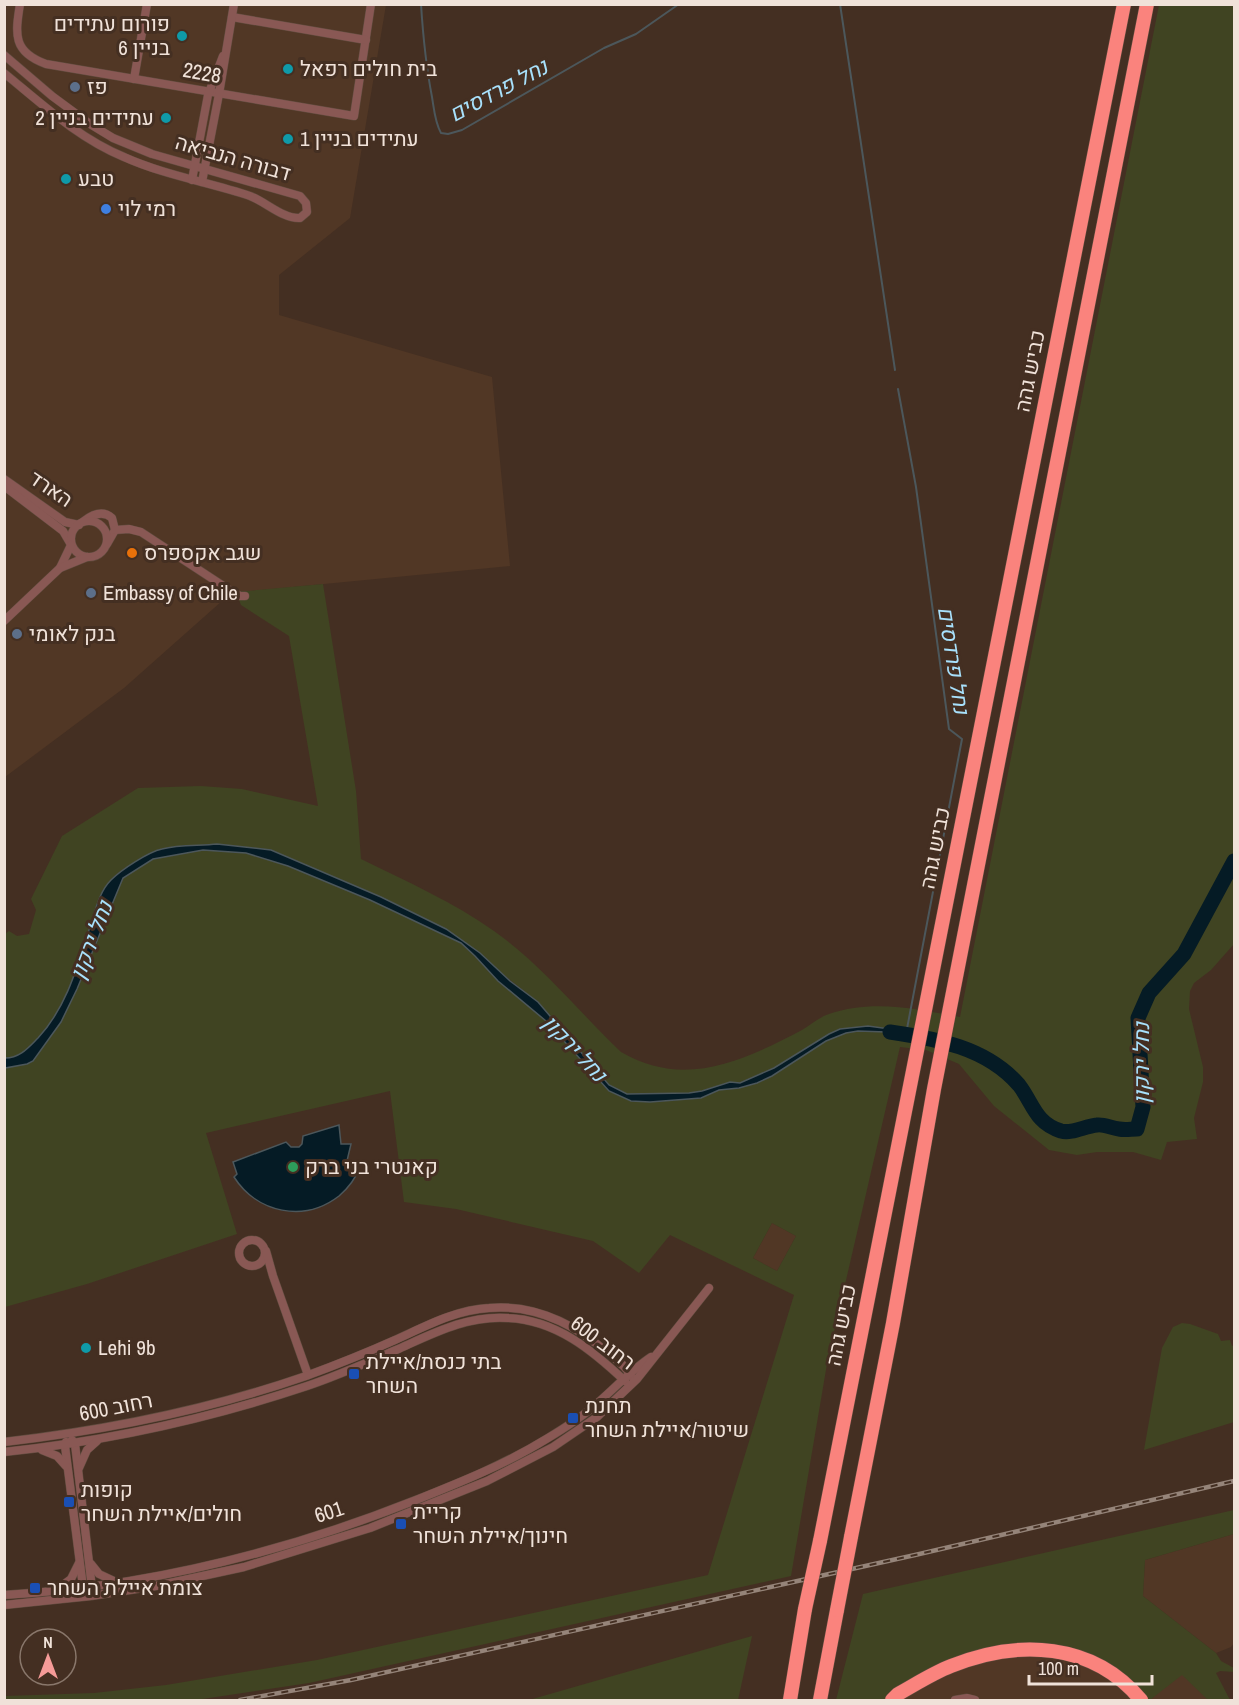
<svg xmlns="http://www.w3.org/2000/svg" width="1239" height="1705" font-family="'Archivo Narrow',Heebo,sans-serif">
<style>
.built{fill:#513725}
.green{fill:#404422;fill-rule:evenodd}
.water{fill:#051b25;stroke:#4c575b;stroke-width:1.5}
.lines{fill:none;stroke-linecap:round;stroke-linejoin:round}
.stream{stroke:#4c575b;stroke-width:2}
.river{stroke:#051b25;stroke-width:15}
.street-casing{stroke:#604c3f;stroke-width:9}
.highway-casing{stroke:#604c3f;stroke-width:15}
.street{stroke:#895854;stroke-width:8}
.highway{stroke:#fa837d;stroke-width:14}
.rail-casing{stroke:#958479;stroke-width:4.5}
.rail{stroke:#442f22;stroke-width:2;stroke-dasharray:7;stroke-linecap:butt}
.highway-bridge-casing{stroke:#604c3f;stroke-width:15;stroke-linecap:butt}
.highway-bridge{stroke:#fa837d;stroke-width:14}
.culture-dot{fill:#0f9aa8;stroke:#442f22;stroke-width:2}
.service-dot{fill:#5c6f8a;stroke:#442f22;stroke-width:2}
.shop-dot{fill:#3f7fe0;stroke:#442f22;stroke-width:2}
.food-dot{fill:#e8710a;stroke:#442f22;stroke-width:2}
.leisure-dot{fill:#2e9e5b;stroke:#442f22;stroke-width:2}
.transit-dot{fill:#1a4fb4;stroke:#442f22;stroke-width:2}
.labels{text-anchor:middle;stroke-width:6;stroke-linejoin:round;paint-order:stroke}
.poi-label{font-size:21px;fill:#f0e2d9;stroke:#442f22;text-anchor:start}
.street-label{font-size:21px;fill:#f0e2d9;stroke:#442f22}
.water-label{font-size:22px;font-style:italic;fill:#a8e1fc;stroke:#442f22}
</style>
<rect width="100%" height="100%" fill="#442f22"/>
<g class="built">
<path d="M5,5H386L350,218L279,275V315L492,377L510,566L231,593L124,688L5,777Z"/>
<path d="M772,1223L796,1236L777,1271L753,1258Z"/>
<path d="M1234,1534V1643L1231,1647L1216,1653L1143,1596L1145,1560Z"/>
<path d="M1001,1632L1187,1668L1218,1700H873Z"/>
</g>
<g class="green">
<path d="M1159,5H1234V944L1211,970L1194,983L1190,991L1189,1009L1203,1067V1082L1194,1118L1197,1139L1167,1142L1161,1160L1133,1152H1097L1077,1155L1049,1150L994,1106L959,1064L926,1050L900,1047L828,1358L791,1576L309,1683L196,1700H5V1696L94,1693L166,1685L317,1660L708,1575L794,1295L670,1235L639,1273L593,1241L456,1209L404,1202L390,1091L206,1133L237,1234L87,1284L5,1307V1068L27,1064L61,1022L123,878L153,859L203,850L246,853L288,866L370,900L461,943L475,956L498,981L546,1021L609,1091L631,1101L650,1102L701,1098L719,1090L739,1088L757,1083L772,1076L826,1041L846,1033L858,1031L886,1032L910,1037L911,1032L868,1026L829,1034L774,1068L740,1083L730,1082L702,1091L689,1093L627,1094L609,1085L538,1002L446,929L381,897L271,850L162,849C148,855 120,868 111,880C106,888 103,901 100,910C84,949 53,1056 5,1058V934L9,931L17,936L29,934L36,910L31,899L62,836L138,788L201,786L242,789L318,806L289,636L241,605L236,592L323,584L356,791L361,859C406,881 453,902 494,931C542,965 579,1012 621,1052C684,1089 743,1061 802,1030C811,1025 819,1017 829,1014C873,999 916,1009 960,1017ZM772,1223L796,1236L777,1271L753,1258Z"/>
<path d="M1182,1323L1190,1324L1218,1334L1221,1341L1230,1340L1232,1346L1234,1345V1422L1144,1450L1162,1348L1173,1327Z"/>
<path d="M1234,1510V1534L1145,1560L1143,1596L1216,1653L1221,1661L1234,1668V1672L1220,1671L1216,1673L1230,1700H1208L1182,1675L1150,1700L1125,1675L1095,1657L1059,1645L1033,1643L991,1648L886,1700H836L863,1594Z"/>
<path d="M752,1636L738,1700H529Z"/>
</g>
<g class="water">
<path d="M217,844L271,850L381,897L446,929L480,953L510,981L538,1002L609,1085L627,1094L689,1093L702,1091L730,1082L740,1083L774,1068L829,1034L840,1029L868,1026L912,1032L910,1037L886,1032L858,1031L846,1033L826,1041L772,1076L757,1083L739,1088L719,1090L701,1098L650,1102L631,1101L609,1091L546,1021L498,981L475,956L461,943L370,900L288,866L246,853L203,850L153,859L123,878L77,989L61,1022L33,1061L27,1064L5,1068V1058C20,1058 28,1048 38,1038C66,1008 77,968 89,930C95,913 98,893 111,880C121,870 148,852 162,849C179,844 200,846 217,844Z"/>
<path d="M339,1125L341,1144H351L346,1165L358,1170C355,1180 347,1189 339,1196C304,1223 257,1213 234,1177L237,1174L233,1162L286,1142L291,1147H299L302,1144L303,1136Z"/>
</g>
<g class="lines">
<g class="stream">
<path d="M421,4C423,36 426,66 432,97C434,109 435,123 441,133L448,134L462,130L604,48L636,34L679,4"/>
<path d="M840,4L895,370"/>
<path d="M898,389L916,487L949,729L962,739L906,1034"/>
</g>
<path class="river" d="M890,1032C937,1039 986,1047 1019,1085C1033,1103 1035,1123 1061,1131C1072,1134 1085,1126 1097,1125C1104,1124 1111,1128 1119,1129C1125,1130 1131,1129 1137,1129L1143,1107L1138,1018L1149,993L1184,954L1234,861"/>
<g class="street-casing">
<g id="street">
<path d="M20,4C15,35 13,52 46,64L354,116L371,4"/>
<path d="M232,17L366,40"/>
<path d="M4,55L52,96L90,124L113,138L152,154L300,196L306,203L307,212L300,218C283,219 266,202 250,196C208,182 164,175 124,157C78,138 42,104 4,73"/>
<path d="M134,79L147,4"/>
<path d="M192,180L208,95L223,56"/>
<path d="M202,182L219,94L234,4"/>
<path d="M4,479L65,522L79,525"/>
<path d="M4,486L63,531L70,543"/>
<path d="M84,521C93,514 103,510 112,518L115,530L107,544"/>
<circle cx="89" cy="539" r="18"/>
<path d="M115,530L129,529L141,532L231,591L240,596H245"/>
<path d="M60,568L71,545"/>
<path d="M4,621L60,568L87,557"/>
<circle cx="252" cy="1253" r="13"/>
<path d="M266,1251L273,1276L308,1375"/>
<path d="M72,1440L75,1444L92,1588"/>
<path d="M4,1442C108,1430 208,1410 306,1376C336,1365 366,1353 395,1340C426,1326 455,1310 489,1308C535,1304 576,1325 609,1354C617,1360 627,1367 631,1376"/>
<path d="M66,1442L65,1446L83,1587L85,1590"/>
<path d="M42,1450L57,1456L66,1466"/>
<path d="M4,1452C108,1441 208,1419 307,1386C337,1376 366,1363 396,1350C432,1334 467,1315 508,1318C556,1320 592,1350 625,1381"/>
<path d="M79,1468L87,1450L97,1441"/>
<path d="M91,1564L99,1574L114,1581"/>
<path d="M59,1588L71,1579L79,1563"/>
<path d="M4,1595C146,1587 285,1552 416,1500C461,1482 506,1464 548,1438C563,1429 579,1419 593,1407C612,1391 630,1371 651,1357"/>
<path d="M4,1605L91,1596L156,1586L244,1567L370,1528L487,1481L553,1447L597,1417L637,1379L709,1288"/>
<path d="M955,1700L967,1698L975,1700"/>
</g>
</g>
<g class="highway-casing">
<g id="highway">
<path d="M851,1537L893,1323L934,1089L1147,4"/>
<path d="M820,1541L1124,4"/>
<path d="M790,1700L805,1609"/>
<path d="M820,1700L837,1610"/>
<path d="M892,1700L898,1694C916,1684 933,1673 951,1666C1018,1639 1093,1642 1141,1700"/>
</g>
</g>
<use href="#street" class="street"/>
<use href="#highway" class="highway"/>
<g class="rail-casing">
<path id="rail" d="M240,1700L351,1680L915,1555L1234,1481"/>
</g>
<use href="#rail" class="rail"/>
<g class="highway-bridge-casing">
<g id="highway-bridge">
<path d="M805,1609L820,1541"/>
<path d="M837,1610L851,1537"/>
</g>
</g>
<use href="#highway-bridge" class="highway-bridge"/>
</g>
<g class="culture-dot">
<circle cx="182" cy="36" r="6"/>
<circle cx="288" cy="69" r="6"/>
<circle cx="166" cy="118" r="6"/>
<circle cx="288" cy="139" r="6"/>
<circle cx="66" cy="179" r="6"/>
<circle cx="86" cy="1348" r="6"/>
</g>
<g class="service-dot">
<circle cx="75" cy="87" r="6"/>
<circle cx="91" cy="593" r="6"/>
<circle cx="17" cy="634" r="6"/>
</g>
<circle class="shop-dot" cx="106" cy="209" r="6"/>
<circle class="food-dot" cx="132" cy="553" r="6"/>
<circle class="leisure-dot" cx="293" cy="1167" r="6"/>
<g class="transit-dot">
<rect x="348" y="1368" width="12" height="12" rx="3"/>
<rect x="567" y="1412" width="12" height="12" rx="3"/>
<rect x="63" y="1496" width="12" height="12" rx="3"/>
<rect x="395" y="1518" width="12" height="12" rx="3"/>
<rect x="29" y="1582" width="12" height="12" rx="3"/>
</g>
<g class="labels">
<g class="poi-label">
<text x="170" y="31" text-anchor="end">פורום עתידים<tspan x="170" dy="24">בניין 6</tspan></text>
<text x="300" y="76">בית חולים רפאל</text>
<text x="87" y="94">פז</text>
<text x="154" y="125" text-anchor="end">עתידים בניין 2</text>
<text x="300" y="146">עתידים בניין 1</text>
<text x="78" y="186">טבע</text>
<text x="118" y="216">רמי לוי</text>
<text x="144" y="560">שגב אקספרס</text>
<text x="103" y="600">Embassy of Chile</text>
<text x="29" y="641">בנק לאומי</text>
<text x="305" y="1174">קאנטרי בני ברק</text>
<text x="98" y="1355">Lehi 9b</text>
<text x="366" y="1369">בתי כנסת/איילת<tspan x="366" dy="24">השחר</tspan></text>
<text x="585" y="1413">תחנת<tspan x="585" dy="24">שיטור/איילת השחר</tspan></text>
<text x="81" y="1497">קופות<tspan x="81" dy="24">חולים/איילת השחר</tspan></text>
<text x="413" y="1519">קריית<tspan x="413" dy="24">חינוך/איילת השחר</tspan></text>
<text x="47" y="1595">צומת איילת השחר</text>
</g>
<g class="street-label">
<text transform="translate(202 73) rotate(10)" y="7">2228</text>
<text transform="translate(233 158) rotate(16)" y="7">דבורה הנביאה</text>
<text transform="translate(1030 371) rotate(-79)" y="7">כביש גהה</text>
<text transform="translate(51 489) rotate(34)" y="7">הארד</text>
<text transform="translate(935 848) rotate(-79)" y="7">כביש גהה</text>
<text transform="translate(841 1325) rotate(-79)" y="7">כביש גהה</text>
<text transform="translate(603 1343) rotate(37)" y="7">רחוב 600</text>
<text transform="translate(116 1407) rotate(-11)" y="7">רחוב 600</text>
<text transform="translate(329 1512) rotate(-18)" y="7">601</text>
</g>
<g class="water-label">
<text transform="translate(498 90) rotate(-28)" y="8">נחל פרדסים</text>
<text transform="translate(954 660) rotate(81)" y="8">נחל פרדסים</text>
<text transform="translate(91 940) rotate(-69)" y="8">נחל ירקון</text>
<text transform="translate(575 1048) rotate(47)" y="8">נחל ירקון</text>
<text transform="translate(1141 1063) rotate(-90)" y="8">נחל ירקון</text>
</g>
</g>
<rect width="1239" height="1705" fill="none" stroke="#f0e2d9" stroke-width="12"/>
<g transform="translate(48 1657)"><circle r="28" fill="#442f22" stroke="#89776b" stroke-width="1.5"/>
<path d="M0-4.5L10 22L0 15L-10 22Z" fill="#f59b98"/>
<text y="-9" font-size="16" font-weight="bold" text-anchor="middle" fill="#f0e2d9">N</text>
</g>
<path d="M1029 1675v9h123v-9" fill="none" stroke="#f0e2d9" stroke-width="3"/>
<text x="1038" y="1675" font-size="18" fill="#f0e2d9" stroke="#442f22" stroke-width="4.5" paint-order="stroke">100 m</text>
</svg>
